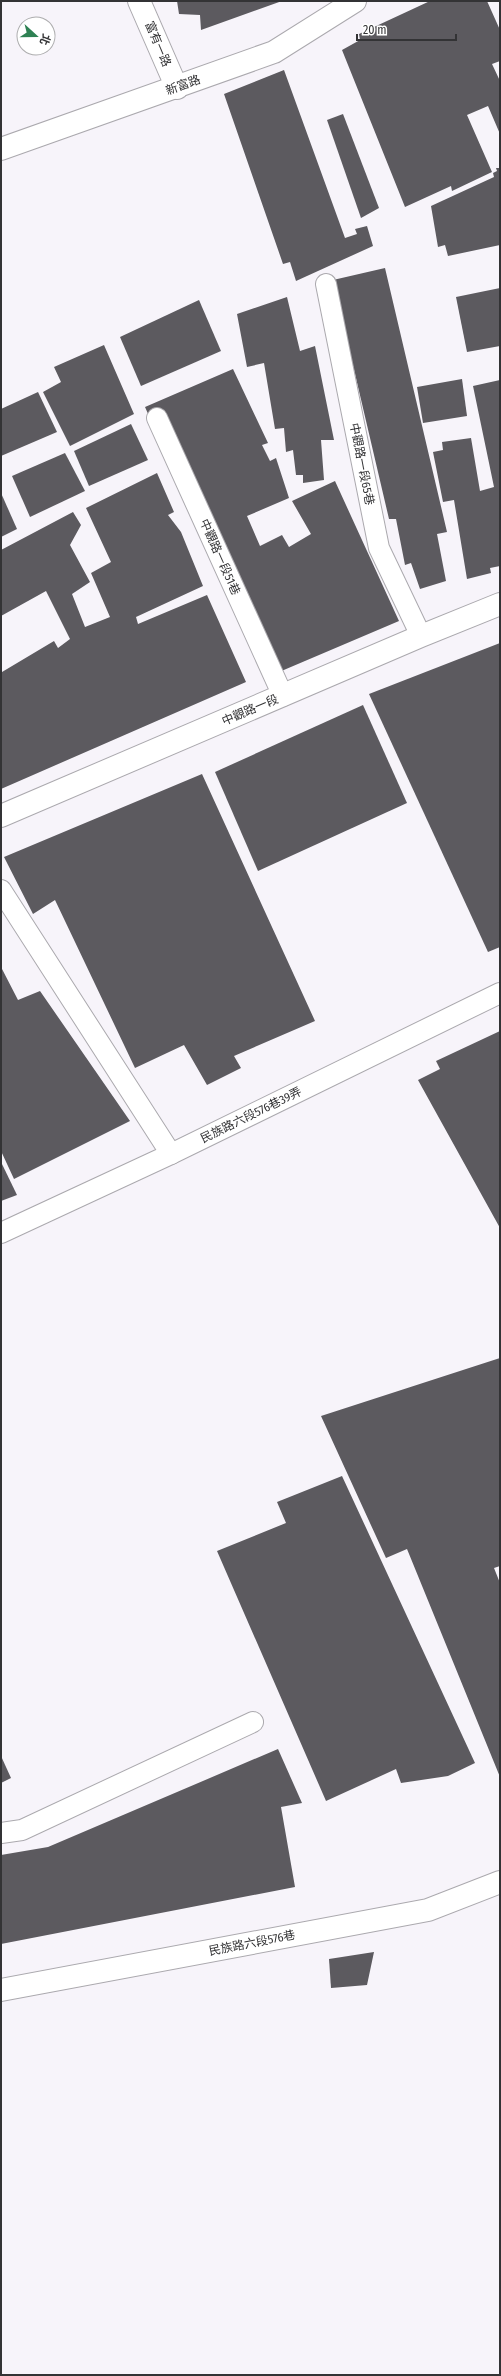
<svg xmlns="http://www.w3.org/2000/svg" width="501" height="2376" font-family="'Fira Sans Condensed','Noto Sans TC',sans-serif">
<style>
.building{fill:#5c5a5f}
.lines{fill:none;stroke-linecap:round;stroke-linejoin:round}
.lane-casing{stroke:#aba9ae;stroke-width:22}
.street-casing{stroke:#aba9ae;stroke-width:24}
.secondary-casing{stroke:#aba9ae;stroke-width:24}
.lane{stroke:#fff;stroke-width:20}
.street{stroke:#fff;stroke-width:22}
.secondary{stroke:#fff;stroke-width:22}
.labels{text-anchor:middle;stroke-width:4;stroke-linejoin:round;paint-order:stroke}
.street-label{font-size:12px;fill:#333335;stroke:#fff}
</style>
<rect width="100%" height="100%" fill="#f7f4fa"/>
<g class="building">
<path d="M177,1H282L201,30L200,15L179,14Z"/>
<path d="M430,1H487L500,30V61L492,64L500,81V134L488,106L467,115L492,172L452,191L451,186L405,207L342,50L360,40L359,34Z"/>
<path d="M284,70L345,238L357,234L355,229L367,226L373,246L296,281L290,262L283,264L224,94Z"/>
<path d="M343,114L379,208L361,218L327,120Z"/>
<path d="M496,168H500V245L448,256L445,245L438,247L431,206L494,177L493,173L497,171Z"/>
<path d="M385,268L447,532L437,534L446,581L420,589L411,563L405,565L396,519H389L333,280Z"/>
<path d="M500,288V346L467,352L456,297Z"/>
<path d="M287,297L300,351L315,346L334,440H321L324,480L303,483V475H296L293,450L286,452L284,428L275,429L264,363L247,367L237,314Z"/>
<path d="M199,300L221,351L141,386L120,337Z"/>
<path d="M104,345L134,414L70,446L43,392L61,382L54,367Z"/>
<path d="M233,369L268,443L262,445L270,461L276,458L289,498L247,516L260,546L282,535L289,547L311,534L292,501L335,481L399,621L265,678L145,407Z"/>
<path d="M462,379L467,416L423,423L417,387Z"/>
<path d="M500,380V566L490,568L491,573L467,579L454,500L443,502L433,452L443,450L442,442L471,438L480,491L494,487L473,386Z"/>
<path d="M38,392L57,432L1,456V409Z"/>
<path d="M131,424L148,460L89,486L74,451Z"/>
<path d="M65,453L85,491L30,517L12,476Z"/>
<path d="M157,473L174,512L168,515L181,532L203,586L136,617L138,624L207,595L246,682L1,789V671L2,672L54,641L58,648L70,639L46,591L1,616V550L73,512L81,525L70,545L90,582L72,594L85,627L110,617L91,573L111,562L86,508Z"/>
<path d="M1,493L17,529L1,537Z"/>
<path d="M500,643V947L488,952L369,694Z"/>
<path d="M363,705L407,803L258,871L215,772Z"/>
<path d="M202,774L315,1021L234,1056L241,1068L207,1085L184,1045L135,1068L55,900L33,914L4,857Z"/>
<path d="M1,967L18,1000L40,991L130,1121L14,1179L1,1151Z"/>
<path d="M500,1031V1228L418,1080L440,1069L436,1061Z"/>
<path d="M1,1162L17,1195L1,1201Z"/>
<path d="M500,1358V1566L494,1568L500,1583V1777L407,1549L386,1558L321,1416Z"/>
<path d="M342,1476L475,1763L448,1776L401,1783L396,1769L326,1801L217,1551L286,1523L277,1502Z"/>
<path d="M278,1749L302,1803L281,1807L295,1887L1,1944V1855L48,1847Z"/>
<path d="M1,1756L11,1778L1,1783Z"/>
<path d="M374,1952L367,1985L331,1988L329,1959Z"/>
</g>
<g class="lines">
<g class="lane-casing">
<g id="lane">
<path d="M326,284L379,548L421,636"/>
<path d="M157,418L283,696"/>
<path d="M1,890L171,1154"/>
<path d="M1,1233L171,1154L500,993"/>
<path d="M1,1833L22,1830L253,1722"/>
</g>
</g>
<g class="street-casing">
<g id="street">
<path d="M139,1L177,88"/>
<path d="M1,816L421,636L500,604"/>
</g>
</g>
<g class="secondary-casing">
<g id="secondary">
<path d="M1,149L274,52L355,1"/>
<path d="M1,1990L428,1910L500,1882"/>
</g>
</g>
<use href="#lane" class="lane"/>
<use href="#street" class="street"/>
<use href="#secondary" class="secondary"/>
</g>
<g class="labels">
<g class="street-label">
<text transform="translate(158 44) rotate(67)" y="4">富有一路</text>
<text transform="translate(183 85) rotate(-20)" y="4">新富路</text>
<text transform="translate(362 464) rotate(79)" y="4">中觀路一段65巷</text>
<text transform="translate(220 557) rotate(66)" y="4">中觀路一段51巷</text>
<text transform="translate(250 710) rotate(-23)" y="4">中觀路一段</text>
<text transform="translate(251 1115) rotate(-26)" y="4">民族路六段576巷39弄</text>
<text transform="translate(252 1943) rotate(-11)" y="4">民族路六段576巷</text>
</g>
</g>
<rect width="501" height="2376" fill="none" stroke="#333335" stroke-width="4"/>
<g transform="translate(36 36) rotate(111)"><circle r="19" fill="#ffffff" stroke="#adadae"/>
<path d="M0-3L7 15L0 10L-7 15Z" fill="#2e8153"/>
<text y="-6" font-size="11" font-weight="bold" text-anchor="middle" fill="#333335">北</text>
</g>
<path d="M357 34v6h99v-6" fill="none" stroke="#333335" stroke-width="2"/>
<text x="363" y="34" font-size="12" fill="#333335" stroke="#ffffff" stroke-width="3" paint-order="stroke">20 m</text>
</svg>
